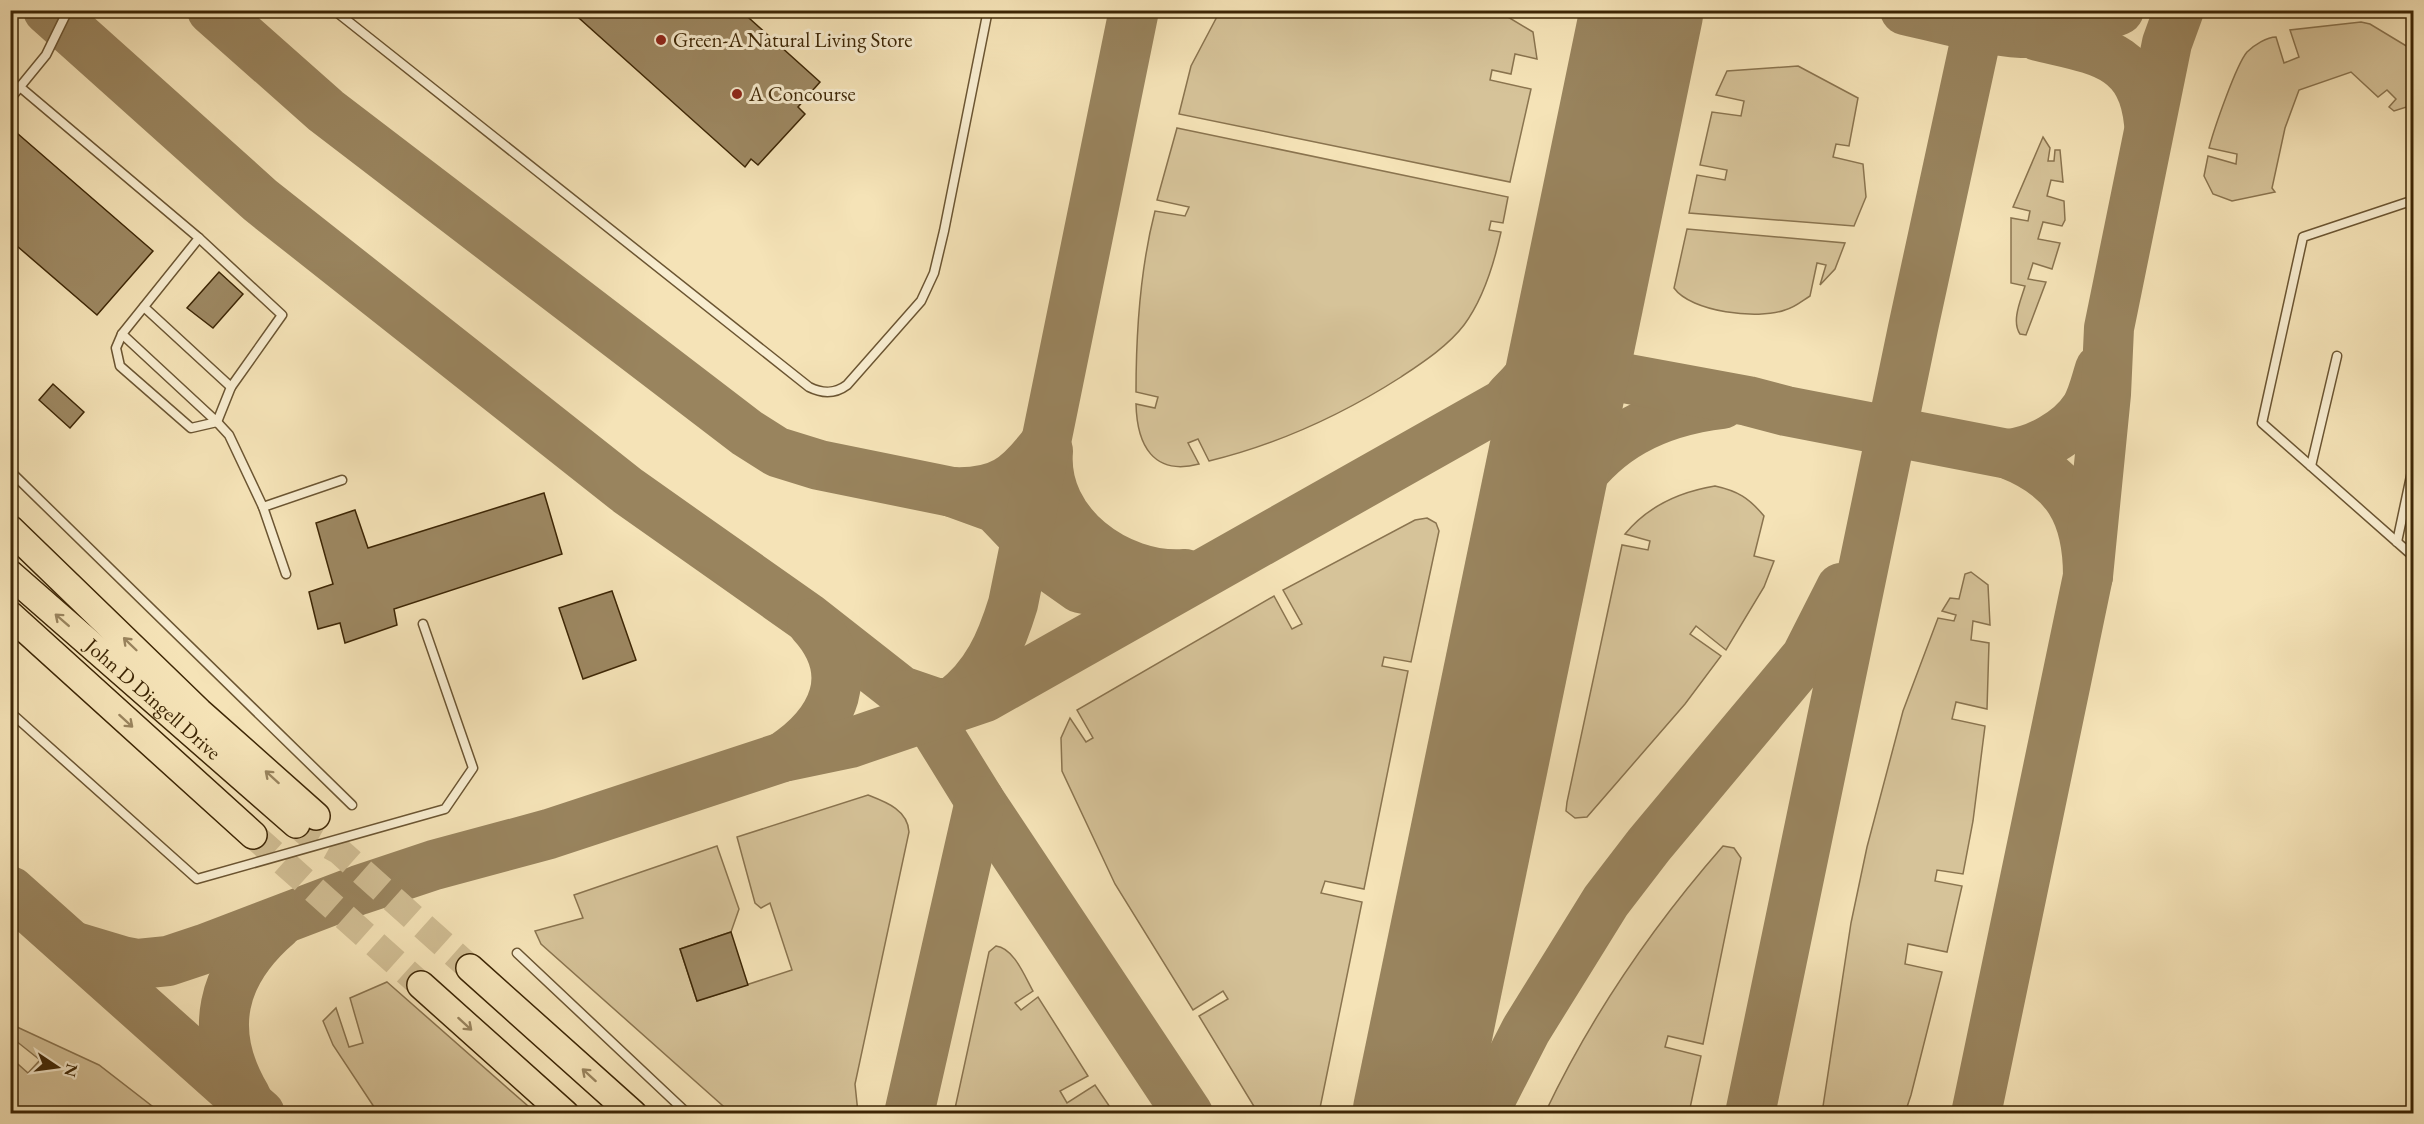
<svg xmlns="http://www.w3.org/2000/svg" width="2424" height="1124" font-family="'EB Garamond',serif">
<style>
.green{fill:#d6c399;stroke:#8a744f;stroke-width:1.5}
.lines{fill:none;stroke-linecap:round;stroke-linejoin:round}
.taxiway{stroke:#99845e;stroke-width:50}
.runway{stroke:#99845e;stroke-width:123}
.building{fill:#9d8862;stroke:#3d2605;stroke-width:1.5}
.trunk-tunnel{stroke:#d0bd93;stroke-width:27;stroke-dasharray:27 14;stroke-linecap:butt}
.service-casing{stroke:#6b5532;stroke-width:11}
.trunk-casing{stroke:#3d2605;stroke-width:30}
.service{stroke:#f8edd0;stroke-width:8}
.trunk{stroke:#f5e3b7;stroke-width:27}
.oneway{stroke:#99845e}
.poi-dot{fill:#8f2418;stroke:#f8edd0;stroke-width:2}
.labels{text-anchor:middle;stroke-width:6;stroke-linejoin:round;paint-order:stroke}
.poi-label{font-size:21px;fill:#3d2605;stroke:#f8edd0;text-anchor:start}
.street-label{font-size:21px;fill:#3d2605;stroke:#f8edd0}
</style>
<rect width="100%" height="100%" fill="#f5e3b7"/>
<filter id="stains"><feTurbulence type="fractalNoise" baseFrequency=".00333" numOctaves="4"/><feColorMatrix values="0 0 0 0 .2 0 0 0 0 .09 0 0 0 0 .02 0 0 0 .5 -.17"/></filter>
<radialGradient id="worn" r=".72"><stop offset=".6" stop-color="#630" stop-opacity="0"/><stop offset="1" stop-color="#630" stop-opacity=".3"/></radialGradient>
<g class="green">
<path d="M1261,10L1291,15L1292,10H1390L1401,15L1403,10L1498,11L1533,32L1537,59L1515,54L1511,74L1492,70L1490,80L1531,89L1510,182L1179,114L1191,66L1220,11L1259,16Z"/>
<path d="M2361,22L2370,24L2413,50V105L2394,111L2389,107L2396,99L2387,90L2378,97L2351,72L2299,90L2285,128L2272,188L2275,192L2232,201L2213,194L2204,176L2208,156L2236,164L2237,154L2209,148C2214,129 2236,65 2247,52C2254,45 2267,37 2276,37L2284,63L2299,57L2290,30Z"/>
<path d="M1798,66L1858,98L1849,146L1836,144L1833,157L1863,164L1866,197L1854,226L1689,213L1697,175L1725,180L1727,170L1700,165L1712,112L1741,116L1744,101L1716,95L1727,71Z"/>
<path d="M1177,128L1508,197L1503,223L1491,221L1489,230L1501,232C1494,264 1484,298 1464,325C1448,346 1422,363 1401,377C1340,416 1279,444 1209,461L1198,439L1188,443L1199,464C1153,476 1137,445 1136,404L1155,408L1158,397L1136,392C1136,332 1140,269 1155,211L1185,216L1189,207L1157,200Z"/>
<path d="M2043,137L2050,148L2048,161H2054L2055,150H2060L2063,182L2051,180L2047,196L2064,201L2065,220L2062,226L2043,222L2038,239L2060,243L2052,269L2033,263L2028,279L2046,282L2026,335L2020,334C2011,321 2021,300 2025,286L2011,283V218L2028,221L2030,211L2013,207Z"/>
<path d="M1687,229L1845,243L1835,269L1820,285L1826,265L1817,263L1810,296C1802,301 1794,308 1785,310C1758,320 1691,312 1674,288Z"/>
<path d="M1715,486C1738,491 1749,498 1764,516L1754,556L1774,561L1764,587L1726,650L1696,626L1690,634L1721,656L1685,704L1587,817L1575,818L1566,811L1567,802L1622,545L1648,550L1650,541L1625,534C1648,506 1679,492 1715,486Z"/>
<path d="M1427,518L1436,523L1439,531L1411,662L1384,657L1382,666L1408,671L1364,889L1325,881L1321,893L1362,902L1319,1113H1258L1199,1016L1228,999L1223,991L1193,1010L1115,884L1062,771L1061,738L1070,718L1086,742L1093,738L1077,710L1274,596L1292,629L1302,624L1283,590L1415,520Z"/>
<path d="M1971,572L1988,585L1990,625L1973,621L1971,640L1989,643L1987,709L1956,702L1952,719L1985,726L1973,821L1963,874L1937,870L1935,881L1962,886L1947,952L1908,944L1905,964L1942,972L1911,1095L1905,1113H1822L1851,923L1867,847L1903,711L1938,618L1954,621L1956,615L1942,611L1950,598L1959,599L1965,574Z"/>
<path d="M868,795C886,802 908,810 909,832L855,1084L858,1113H731L541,944L535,931L583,918L574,895L717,846L739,909L731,932L680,949L697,1001L792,970L770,903L761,908L755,903L737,837Z"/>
<path d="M1723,846L1734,848L1741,858L1703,1044L1668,1036L1665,1047L1701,1056L1689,1113H1545C1590,1018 1653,926 1723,846Z"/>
<path d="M996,946C1014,948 1025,977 1033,991L1015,1003L1021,1010L1038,997L1088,1076L1060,1091L1067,1103L1095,1085L1114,1113H954L989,952Z"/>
<path d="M387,982L536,1113H378L333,1045L323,1021L336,1008L349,1047L363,1043L350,998Z"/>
<path d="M17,1027L99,1065L161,1113H11V1058L28,1073L40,1060L11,1037V1028Z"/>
</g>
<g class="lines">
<g class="taxiway">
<path d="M48,10L260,200L628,491L808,618L901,691L936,703H966"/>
<path d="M212,10L326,111L747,433L777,452L819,465L952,492"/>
<path d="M1905,10C1945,19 2008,38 2047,32C2072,29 2095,19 2119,10"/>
<path d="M2038,36C2096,50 2142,53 2149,123"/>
<path d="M1634,52L1659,10"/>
<path d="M1510,397C1555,353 1573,309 1592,251"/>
<path d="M1046,442C1018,479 1000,494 952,492L996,508L1056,571L1080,588L1128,598L1165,592"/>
<path d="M1048,451C1042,524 1118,579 1185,574"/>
<path d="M2008,454C2036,451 2070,433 2086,408C2093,396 2096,381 2100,369"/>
<path d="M1511,642C1544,519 1579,421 1722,404"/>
<path d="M905,695L928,717L980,801L1188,1114"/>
<path d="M953,702C987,676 1001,643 1013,604L1134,10"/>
<path d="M783,757C834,723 858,673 812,623"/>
<path d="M10,891L260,1114"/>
<path d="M72,946L122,961L138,964L168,961L204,949L359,890L434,865L549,834L783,757L850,743L985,697L1502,405L1535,387L1566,376L1607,375L1748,401L1786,411L2008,454C2067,477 2088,514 2088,576"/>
<path d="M246,1097C207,1031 221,973 278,924"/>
<path d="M909,1114L980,801"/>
<path d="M1483,1114L1526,1030L1606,901L1649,845L1806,657L1841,588"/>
<path d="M1750,1114L1913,328L1982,10"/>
<path d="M1976,1114L2088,576L2106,394L2109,328L2167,43L2179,10"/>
</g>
<path class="runway" d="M1414,1114L1642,10"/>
</g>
<g class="building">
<path d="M570,10H740L820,82L798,107L805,114L758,165L751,159L745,167Z"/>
<path d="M10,127L153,251L97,315L10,240Z"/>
<path d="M219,272L243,294L213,328L187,308Z"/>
<path d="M53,384L84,412L70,428L39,400Z"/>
<path d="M544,493L562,554L394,609L397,625L345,643L340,623L318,629L309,592L333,584L316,523L355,510L368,548Z"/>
<path d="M612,591L636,660L583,679L559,608Z"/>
<path d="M731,932L748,985L697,1001L680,949Z"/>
</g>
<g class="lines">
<g class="trunk-tunnel">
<path d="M296,824L308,834L339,851L470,968"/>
<path d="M253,835L421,985"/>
</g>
<g class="service-casing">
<g id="service">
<path d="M334,10L809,387C823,394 835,394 847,385L921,301L934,273L944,231L988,10"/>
<path d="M20,87L199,238L122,334L116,348L120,366L191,428L217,422L229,435L263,507L342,480"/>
<path d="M10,99L46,55L68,10"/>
<path d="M2414,200L2303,237L2262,423L2414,557"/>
<path d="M144,307L231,387"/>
<path d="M122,334L217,422L231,387L282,315L199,238"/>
<path d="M2311,466L2337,356"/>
<path d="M10,471L352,805"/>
<path d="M263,507L286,574"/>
<path d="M2397,542L2414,462"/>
<path d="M10,712L197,879L445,809L473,768L423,624"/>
<path d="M517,953L688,1114"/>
</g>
</g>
<g class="trunk-casing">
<g id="trunk">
<path d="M10,529L199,712L316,816"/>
<path id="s1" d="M10,574L296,824"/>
<path d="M10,615L253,835"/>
<path d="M470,968L633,1114"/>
<path d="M421,985L565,1114"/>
</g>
</g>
<use href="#service" class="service"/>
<use href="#trunk" class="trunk"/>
</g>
<defs><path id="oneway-shaft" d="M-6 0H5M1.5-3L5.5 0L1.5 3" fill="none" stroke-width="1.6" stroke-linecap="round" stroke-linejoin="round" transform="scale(1.5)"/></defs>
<g class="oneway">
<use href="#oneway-shaft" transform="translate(62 620) rotate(-139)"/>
<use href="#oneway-shaft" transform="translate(130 644) rotate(-136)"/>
<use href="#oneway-shaft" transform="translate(126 721) rotate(42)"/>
<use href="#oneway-shaft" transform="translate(272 777) rotate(-138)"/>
<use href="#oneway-shaft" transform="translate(465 1024) rotate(42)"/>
<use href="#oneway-shaft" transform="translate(589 1075) rotate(-138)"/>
</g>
<g class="poi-dot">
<circle cx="661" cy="40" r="6"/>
<circle cx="737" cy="94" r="6"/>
</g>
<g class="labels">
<g class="poi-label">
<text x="673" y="47">Green-A Natural Living Store</text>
<text x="749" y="101">A Concourse</text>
</g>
<g class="street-label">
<text dy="7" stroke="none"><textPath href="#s1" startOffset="190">John D Dingell Drive</textPath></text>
</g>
</g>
<rect width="2424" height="1124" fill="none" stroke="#f5e3b7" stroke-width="36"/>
<rect x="12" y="12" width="2400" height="1100" fill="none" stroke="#3d2605" stroke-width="3"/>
<rect x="18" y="18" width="2388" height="1088" fill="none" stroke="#3d2605" stroke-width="1.5"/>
<g transform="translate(57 1067) rotate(103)" stroke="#f8edd0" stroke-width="4.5" paint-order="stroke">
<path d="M0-4.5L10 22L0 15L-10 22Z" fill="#3d2605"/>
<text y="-9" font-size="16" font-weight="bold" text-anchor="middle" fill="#3d2605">N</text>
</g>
<rect width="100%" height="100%" filter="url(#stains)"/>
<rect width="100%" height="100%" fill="url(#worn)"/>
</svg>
